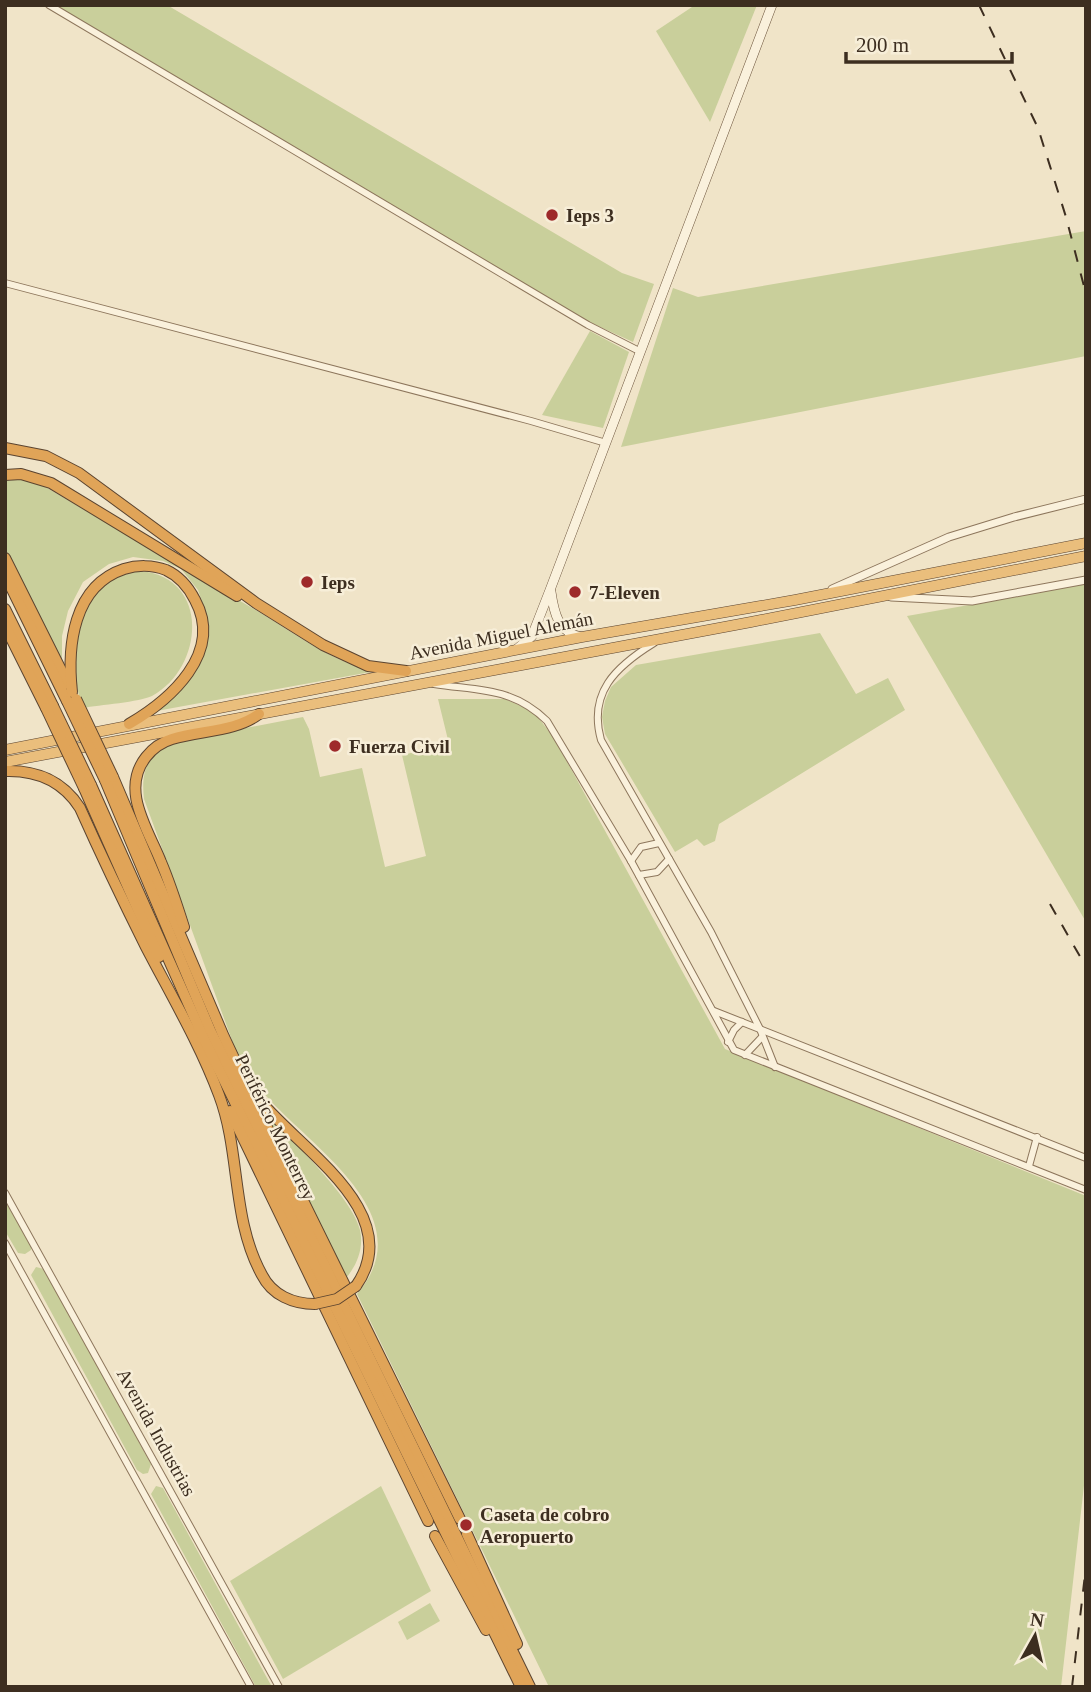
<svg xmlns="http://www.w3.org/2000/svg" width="1091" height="1692" font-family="'Times New Roman',serif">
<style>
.green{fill:#c9cf9b}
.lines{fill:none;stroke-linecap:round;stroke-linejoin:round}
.minor-casing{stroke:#8d765c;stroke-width:8}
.tertiary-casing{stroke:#8d765c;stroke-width:9}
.secondary-casing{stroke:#6f573f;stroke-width:10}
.trunk-casing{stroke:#5b4430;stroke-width:11}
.motorway-casing{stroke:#5b4430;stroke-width:12}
.minor{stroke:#faf1dc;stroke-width:6}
.tertiary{stroke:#faf1dc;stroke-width:7}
.secondary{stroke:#faf1dc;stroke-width:9}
.trunk{stroke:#eabe7c;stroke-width:10}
.motorway{stroke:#e0a458;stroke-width:10}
.rail{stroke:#3d2e20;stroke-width:2;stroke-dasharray:12 12;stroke-linecap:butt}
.motorway-bridge-casing{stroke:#5b4430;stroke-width:12;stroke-linecap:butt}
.motorway-bridge{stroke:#e0a458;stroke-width:10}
.poi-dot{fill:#9e2a2b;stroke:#f7eed8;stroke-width:2.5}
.labels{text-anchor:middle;stroke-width:5;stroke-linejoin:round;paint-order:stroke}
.poi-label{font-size:19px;font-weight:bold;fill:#3d2e20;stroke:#f7eed8;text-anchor:start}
.street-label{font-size:19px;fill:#3d2e20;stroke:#f7eed8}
</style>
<rect width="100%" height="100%" fill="#f0e4c8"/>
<g class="green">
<path d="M47,5H167L622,273L654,284L633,342L587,321L90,28Z"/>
<path d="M695,5H757L710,122L656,31Z"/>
<path d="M1086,231V356L621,447L673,288L698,297Z"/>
<path d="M590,331L629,352L603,428L542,415Z"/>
<path d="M21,479L42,485C112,526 183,568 254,609C294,632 329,662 376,671L151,712L176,693L194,673L205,642L208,620L198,590L181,569L163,561L133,557L109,564L83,582L68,611L62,636V668L5,551V481Z"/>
<path d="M141,571C211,578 204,668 152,696C140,702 99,705 83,708C69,671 71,608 105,581C114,574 130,572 141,571Z"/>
<path d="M1086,584V922L907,616Z"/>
<path d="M820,633L856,694L888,678L905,710L719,824L715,841L704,846L697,839L675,852L605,734L602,717L605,701L611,687L636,665Z"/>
<path d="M438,699H505L534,712L554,738L725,1049L1086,1196V1468L1061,1687H549L357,1294C426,1214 305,1144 261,1090C252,1080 245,1066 237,1054L144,799C141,774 146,757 168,743L303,717L309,729L320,777L362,768L385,867L426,856L402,755L449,744Z"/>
<path d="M258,1105C283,1132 353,1197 360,1230C364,1248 357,1266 345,1279Z"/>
<path d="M5,1201L31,1245V1250L25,1254L18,1253L5,1231Z"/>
<path d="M36,1267L44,1269L151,1464L148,1473L143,1474L137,1470L31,1275Z"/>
<path d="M156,1486L163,1488L272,1687H256L151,1494Z"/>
<path d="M381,1486L431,1591L283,1679L230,1581Z"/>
<path d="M430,1603L440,1621L407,1640L398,1622Z"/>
</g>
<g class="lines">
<g class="minor-casing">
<g id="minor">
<path d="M49,5L588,325L641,352"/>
<path d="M5,283L531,421L606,443"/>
<path d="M654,643C615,667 588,693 601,740L711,932L760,1029L775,1067"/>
<path d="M434,684C479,691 512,687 547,721L631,861L734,1050L1086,1190"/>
<path d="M631,861L641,847L659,843"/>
<path d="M639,875L657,872L669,859"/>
<path d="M714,1011L1086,1158"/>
<path d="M728,1042L734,1030L742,1022"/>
<path d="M745,1055L762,1037"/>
<path d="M1029,1166L1037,1137"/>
<path d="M5,1193L279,1687"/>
<path d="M5,1243L251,1687"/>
</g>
</g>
<g class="tertiary-casing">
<g id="tertiary">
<path d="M832,589L949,537L1014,517L1086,499"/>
<path d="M891,597L972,601L1086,580"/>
</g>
</g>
<g class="secondary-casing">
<g id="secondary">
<path d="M551,592C554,613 558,632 581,637"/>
<path d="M517,649L532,636L550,590L772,5"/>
</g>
</g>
<g class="trunk-casing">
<g id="trunk">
<path d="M5,750L582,637L795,600L1086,543"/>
<path d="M5,762L751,622L1086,556"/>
</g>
</g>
<g class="motorway-casing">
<g id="motorway">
<path d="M5,448L46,456L79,473L256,603L323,645L368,666L406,671"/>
<path d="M5,475L21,474L51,483L237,596"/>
<path d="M5,558L68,684"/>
<path d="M5,575L67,701"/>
<path d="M5,609L53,706"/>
<path d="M5,626L46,708"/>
<path d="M72,692C67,646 73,586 124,569C137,565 153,565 166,570C179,576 189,588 195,600C224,653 170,700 129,724"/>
<path d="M5,771C36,770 63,781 80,808C101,855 123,901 146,947C171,995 200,1044 219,1095C241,1153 231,1219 262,1275C272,1295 293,1304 315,1304"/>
<path d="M113,777L224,1037L255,1103L460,1519"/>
<path d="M105,780L210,1030L530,1687"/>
<path d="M91,785L204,1039L521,1687"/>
<path d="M84,788L159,957"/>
<path d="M184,927C177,905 170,883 161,862C148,829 120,790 146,757C153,748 162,742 172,739C201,730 235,732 259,714"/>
<path d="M257,1097C296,1147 408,1212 356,1286"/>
<path d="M230,1111L428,1521"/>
<path d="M467,1534L517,1644"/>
<path d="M435,1536L486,1630"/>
</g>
</g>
<use href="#minor" class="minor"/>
<use href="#tertiary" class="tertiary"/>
<use href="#secondary" class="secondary"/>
<use href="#trunk" class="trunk"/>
<use href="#motorway" class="motorway"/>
<g class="rail">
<path d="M979,5L1038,128L1066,217L1086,294"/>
<path d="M1050,904L1086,967"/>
<path d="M1072,1687L1086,1566"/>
</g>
<g class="motorway-bridge-casing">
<g id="motorway-bridge">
<path d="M76,699L113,777"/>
<path d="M67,701L105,780"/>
<path d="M53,706L91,785"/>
<path d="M46,708L84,788"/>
<path d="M315,1304L337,1299L356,1286"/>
</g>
</g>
<use href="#motorway-bridge" class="motorway-bridge"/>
</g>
<g class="poi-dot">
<circle cx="552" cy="215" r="7"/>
<circle cx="307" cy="582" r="7"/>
<circle cx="575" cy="592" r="7"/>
<circle cx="335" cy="746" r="7"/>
<circle cx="466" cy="1525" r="7"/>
</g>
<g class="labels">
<g class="poi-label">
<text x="566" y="222">Ieps 3</text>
<text x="321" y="589">Ieps</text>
<text x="589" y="599">7-Eleven</text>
<text x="349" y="753">Fuerza Civil</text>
<text x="480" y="1521">Caseta de cobro<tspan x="480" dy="22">Aeropuerto</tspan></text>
</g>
<g class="street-label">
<text transform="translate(501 635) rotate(-11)" y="7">Avenida Miguel Alemán</text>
<text transform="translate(276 1127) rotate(64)" y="7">Periférico Monterrey</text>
<text transform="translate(157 1432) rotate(61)" y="7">Avenida Industrias</text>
</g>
</g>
<rect width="1091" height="1692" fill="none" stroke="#3d2e20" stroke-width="14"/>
<g transform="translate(1035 1636) rotate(8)" stroke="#f7eed8" stroke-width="5" paint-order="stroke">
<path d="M0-5L12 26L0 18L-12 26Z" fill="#3d2e20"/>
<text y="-10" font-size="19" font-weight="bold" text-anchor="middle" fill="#3d2e20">N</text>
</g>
<path d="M846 52v10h166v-10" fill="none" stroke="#3d2e20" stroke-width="3.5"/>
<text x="856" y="52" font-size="21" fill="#3d2e20" stroke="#f7eed8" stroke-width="5" paint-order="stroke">200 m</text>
</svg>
